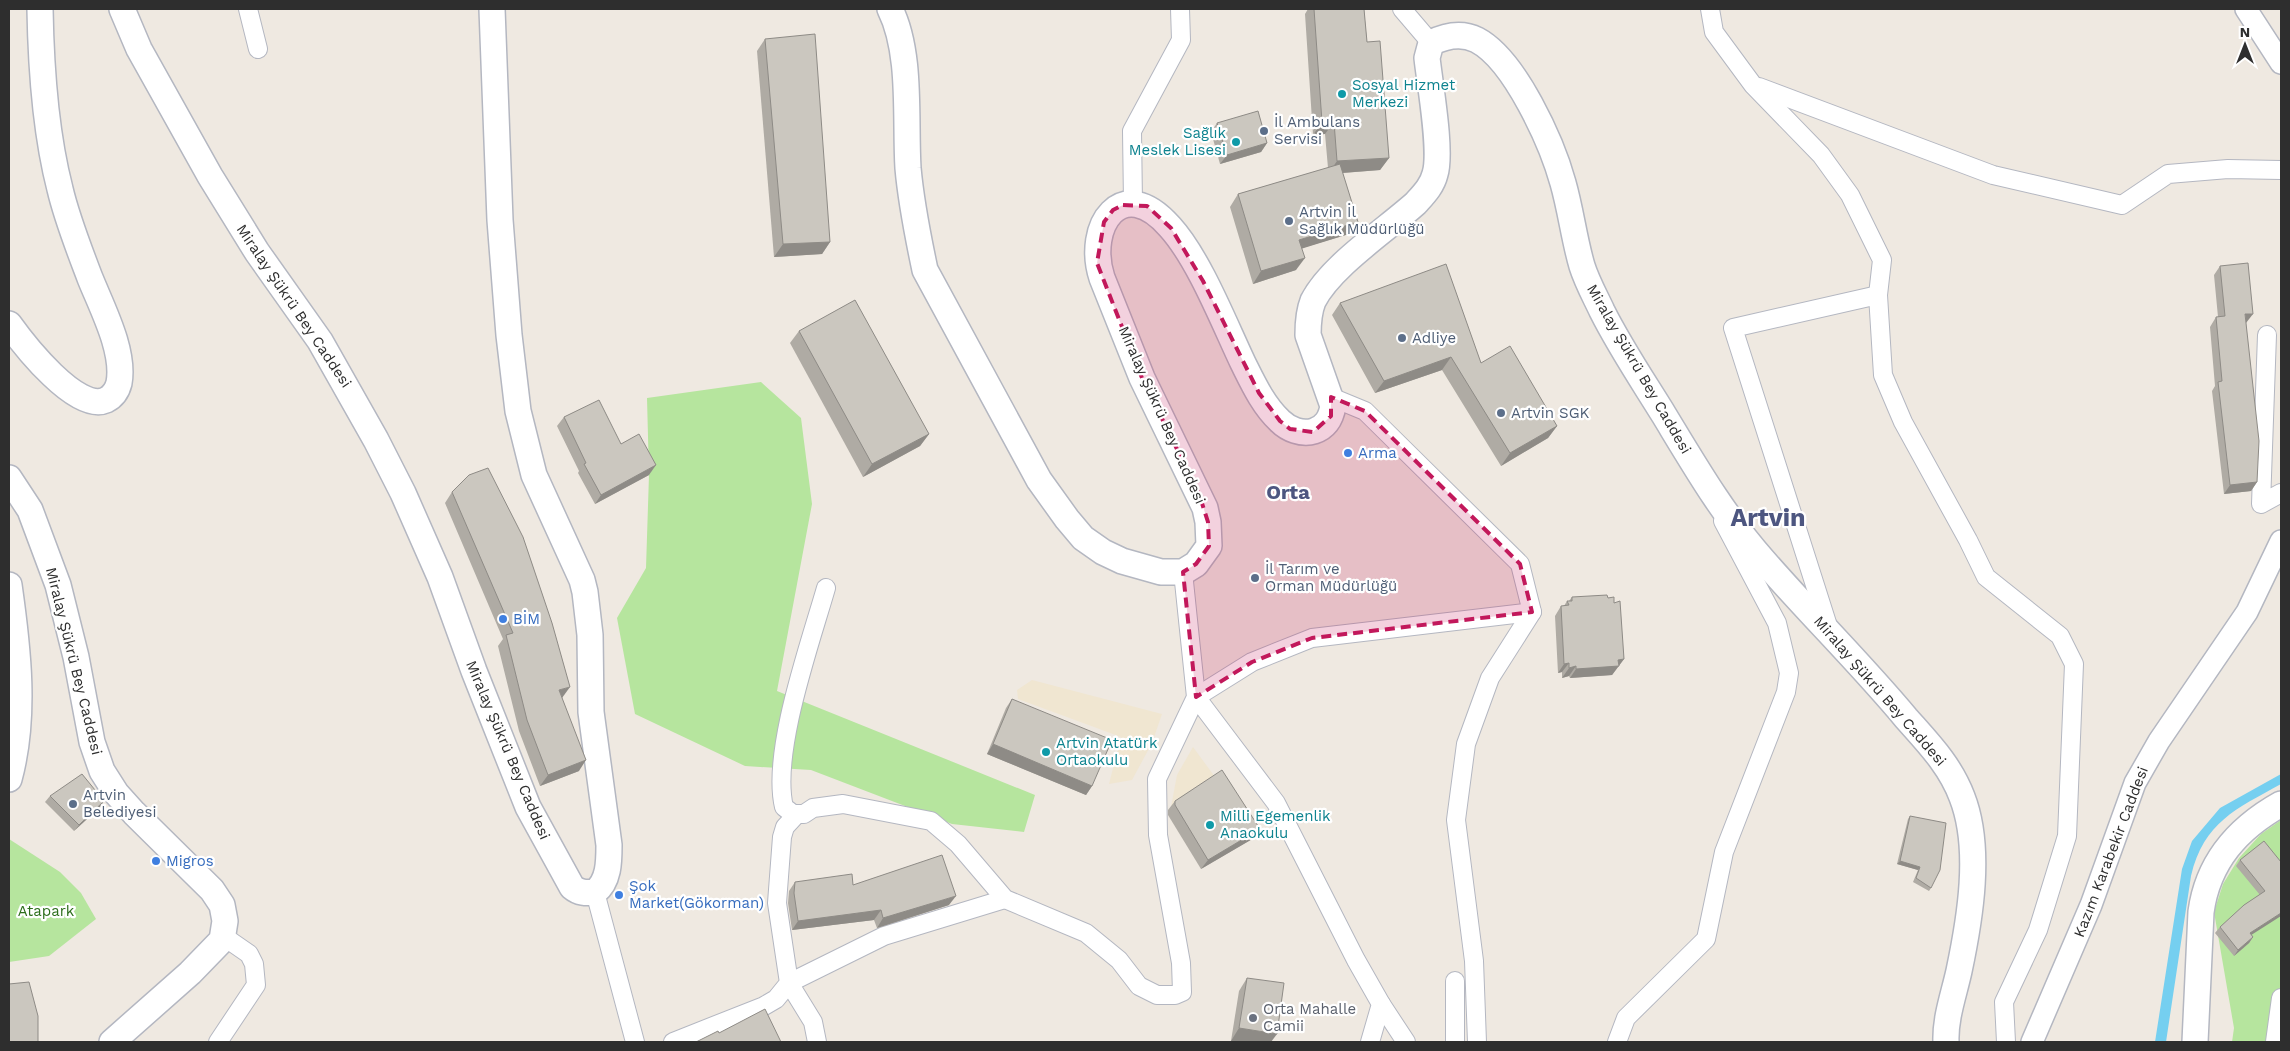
<svg xmlns="http://www.w3.org/2000/svg" width="2290" height="1051" font-family="'Work Sans',sans-serif">
<style>
.education{fill:#f0e6d1}
.green{fill:#b6e59e}
.water{fill:#75cff0}
.lines{fill:none;stroke-linecap:round;stroke-linejoin:round}
.minor-casing{stroke:#b4b7c1;stroke-width:20}
.tertiary-casing{stroke:#b4b7c1;stroke-width:24}
.secondary-casing{stroke:#b4b7c1;stroke-width:28}
.minor{stroke:#fff;stroke-width:18}
.tertiary{stroke:#fff;stroke-width:21}
.secondary{stroke:#fff;stroke-width:25}
.wall{fill:#afaba4}
.shaded-wall{fill:#8e8b86}
.building{fill:#cbc7bf;stroke:#8e8b86}
.marked{fill:#c2185b;fill-opacity:0.2;stroke:#c2185b;stroke-width:4;stroke-dasharray:10 6;stroke-linejoin:round}
.culture-dot{fill:#0f9aa8;stroke:#fff;stroke-width:2}
.service-dot{fill:#5c6f8a;stroke:#fff;stroke-width:2}
.shop-dot{fill:#3f7fe0;stroke:#fff;stroke-width:2}
.worship-dot{fill:#6b7280;stroke:#fff;stroke-width:2}
.labels{text-anchor:middle;stroke-width:4.5;stroke-linejoin:round;paint-order:stroke}
.culture-label{font-size:15px;fill:#0d838f;stroke:#fff;text-anchor:start}
.service-label{font-size:15px;fill:#4e5e75;stroke:#fff;text-anchor:start}
.street-label{font-size:15px;fill:#2e2e2e;stroke:#fff}
.shop-label{font-size:15px;fill:#366cbe;stroke:#fff;text-anchor:start}
.park-label{font-size:15px;fill:#2c6e1b;stroke:#fff}
.worship-label{font-size:15px;fill:#5b616d;stroke:#fff;text-anchor:start}
.district-label{font-size:20px;font-weight:bold;fill:#4d5680;stroke:#fff}
.town-label{font-size:25px;font-weight:bold;fill:#4d5680;stroke:#fff}
</style>
<rect width="100%" height="100%" fill="#efe9e1"/>
<g class="education">
<path d="M1032,680L1162,714L1152,743L1132,780L1109,784L1121,737L1018,699L1017,690Z"/>
<path d="M1193,747L1215,777L1171,807L1177,775Z"/>
</g>
<g class="green">
<path d="M761,382L801,418L812,504L777,691L1035,795L1024,832L952,824L811,770L745,766L635,714L617,618L646,568L649,475L647,398Z"/>
<path d="M2281,820V1042H2232L2234,1028L2214,912L2223,884L2239,858L2261,834Z"/>
<path d="M9,839L60,872L81,893L96,919L49,956L9,962Z"/>
</g>
<path class="water" d="M2281,774V784C2236,809 2204,822 2191,876L2166,1042H2155L2182,869L2192,841L2220,808Z"/>
<g class="lines">
<g class="minor-casing">
<g id="minor">
<path d="M248,9L258,49"/>
<path d="M1402,9L1431,43"/>
<path d="M1710,9L1714,32L1753,85L1821,155L1850,195L1882,260L1878,295L1883,375L1903,422L1968,540L1986,577L2060,636L2074,664L2067,836L2038,930L2004,1002L2006,1042"/>
<path d="M1759,87L1993,175L2122,205L2168,174L2228,169L2281,170"/>
<path d="M1133,203L1132,131L1181,40L1180,9"/>
<path d="M2267,335L2261,504L2281,493"/>
<path d="M1331,397L1365,411L1520,564L1532,612L1490,678L1466,744L1456,820L1474,961L1477,1042"/>
<path d="M826,588C810,644 771,753 784,807L793,814H804L813,808L843,804L931,821L958,844L1005,899L1086,933L1119,960L1139,986L1157,995H1175L1182,992L1181,963L1158,835L1157,779L1196,697L1183,572"/>
<path d="M1828,626L1733,328L1878,295"/>
<path d="M595,892L635,1042"/>
<path d="M1455,981V1042"/>
<path d="M1381,1004L1406,1042"/>
<path d="M218,1042L256,985L254,964L249,954L223,936"/>
<path d="M673,1042L764,1006L776,999L789,983L777,903L782,837L785,827L797,814"/>
<path d="M817,1042L813,1022L789,983L884,936L1005,899"/>
<path d="M1370,1042L1381,1004L1356,960L1276,803L1196,697L1252,662L1312,638L1532,612"/>
<path d="M1617,1042L1626,1018L1706,939L1724,852L1786,692L1789,673L1777,623L1723,521"/>
<path d="M2275,1042L2281,998"/>
</g>
</g>
<g class="tertiary-casing">
<g id="tertiary">
<path d="M2246,9L2281,63"/>
<path d="M2032,1042L2091,905L2135,783L2159,741L2247,612L2281,541"/>
</g>
</g>
<g class="secondary-casing">
<g id="secondary">
<path d="M122,9L139,49L210,176L257,252L320,341L376,440L403,493L440,577L474,671L528,807L572,887C579,893 586,893 595,892C609,881 609,862 609,845L591,712L590,635L585,592L582,580L534,475L518,411L509,335L500,220L492,9"/>
<path d="M890,9C912,53 905,119 908,168C911,202 918,237 925,270L1039,480L1067,519L1083,538L1103,552L1122,561L1161,572H1183L1196,564L1209,546L1208,522L1205,508L1142,378L1102,278C1085,226 1122,172 1170,227C1199,259 1224,323 1243,363C1253,383 1263,405 1280,421C1288,429 1302,435 1314,431C1326,427 1331,418 1333,406L1308,335C1308,324 1309,311 1313,301C1331,266 1386,230 1416,203C1424,194 1432,186 1435,174C1442,152 1430,85 1427,58L1431,43C1445,36 1461,32 1477,40C1515,60 1552,143 1563,183C1571,211 1574,239 1582,266C1587,282 1595,296 1602,311C1620,347 1643,381 1664,415C1695,466 1724,516 1763,560C1810,614 1861,664 1906,718C1928,743 1950,765 1962,797C1982,848 1970,919 1959,971C1954,994 1945,1018 1946,1042"/>
<path d="M9,324C24,345 77,413 106,400C112,397 117,391 119,383C125,351 102,308 90,278C79,249 67,219 60,189C45,131 41,69 40,9"/>
<path d="M9,478L30,510L58,585L76,657L92,742L102,771L116,793L134,813L212,890L222,905L225,921L222,940L190,973L112,1042"/>
<path d="M9,585C18,648 26,717 9,779"/>
<path d="M2195,1042L2201,912C2208,861 2238,828 2281,804"/>
</g>
</g>
<use href="#minor" class="minor"/>
<use href="#tertiary" class="tertiary"/>
<use href="#secondary" class="secondary"/>
</g>
<g class="wall">
<path d="M1308,9H1364L1367,42L1389,158L1380,170L1343,173L1349,234L1302,248L1296,270L1253,284L1230,207L1238,194L1328,168L1325,134L1313,135L1305,14Z"/>
<path d="M765,39L830,242L822,254L774,257L757,51Z"/>
<path d="M1217,123L1267,143L1261,152L1220,164L1211,132Z"/>
<path d="M2220,266L2246,323L2257,482L2251,491L2224,494L2212,391L2215,386L2210,327L2216,317H2218L2214,275Z"/>
<path d="M1340,303L1481,363L1557,426L1548,438L1501,466L1442,370L1375,393L1332,315Z"/>
<path d="M799,331L929,434L920,446L863,477L790,343Z"/>
<path d="M564,417L621,444L649,475L595,504L578,473L579,471L557,426Z"/>
<path d="M452,492L562,698L579,771L540,786L519,731L498,646L503,639L445,503Z"/>
<path d="M1572,597L1608,598L1614,603L1624,659L1612,675L1570,678L1569,676L1562,678V672L1558,673L1555,616L1561,606H1564L1567,601H1569Z"/>
<path d="M1012,699L1092,786L1086,795L987,754L1006,708Z"/>
<path d="M50,796L104,801L100,807L74,831L45,802Z"/>
<path d="M1175,801L1254,838L1201,869L1168,815V810Z"/>
<path d="M1910,816L1931,888L1929,891L1913,882L1918,870L1897,864L1908,819Z"/>
<path d="M2240,860L2281,862L2251,935L2253,937L2249,943L2234,956L2215,933L2220,927L2260,895L2236,866Z"/>
<path d="M795,882L853,885L949,905L877,928L874,920L792,930L788,903L789,891Z"/>
<path d="M1247,978L1271,1042H1242L1231,1041L1239,991Z"/>
</g>
<g class="shaded-wall">
<path d="M1322,122H1334L1325,134L1313,135Z"/>
<path d="M1267,143L1261,152L1220,164L1227,155Z"/>
<path d="M1389,158L1380,170L1328,174L1337,161Z"/>
<path d="M1358,222L1349,234L1291,252L1299,240Z"/>
<path d="M830,242L822,254L774,257L783,244Z"/>
<path d="M1305,258L1296,270L1253,284L1261,271Z"/>
<path d="M2245,314H2253L2246,323Z"/>
<path d="M1451,357L1442,370L1375,393L1384,381Z"/>
<path d="M1557,426L1548,438L1501,466L1510,453Z"/>
<path d="M929,434L920,446L863,477L872,464Z"/>
<path d="M656,465L649,475L595,504L601,495Z"/>
<path d="M2257,482L2251,491L2224,494L2230,485Z"/>
<path d="M1624,659L1612,675L1570,678L1576,669Z"/>
<path d="M1569,663L1562,672L1558,673L1564,664Z"/>
<path d="M1576,666L1569,676L1562,678L1569,668Z"/>
<path d="M570,687L562,698L559,690Z"/>
<path d="M993,744L1092,786L1086,795L987,754Z"/>
<path d="M586,760L579,771L540,786L548,775Z"/>
<path d="M104,801L100,807L74,831L79,825Z"/>
<path d="M1260,829L1254,838L1201,869L1208,860Z"/>
<path d="M1900,861L1920,867L1918,870L1897,864Z"/>
<path d="M956,896L949,905L877,928L883,918Z"/>
<path d="M881,910L874,920L792,930L798,921Z"/>
<path d="M2281,913V916L2245,939L2250,933Z"/>
<path d="M2253,937L2249,943L2234,956L2238,950Z"/>
<path d="M1239,1028L1277,1034L1271,1042H1242L1231,1041Z"/>
</g>
<g class="building">
<path d="M1314,9H1364L1367,42L1380,41L1389,158L1337,161L1334,122H1322Z"/>
<path d="M815,34L830,242L783,244L765,39Z"/>
<path d="M1258,111L1267,143L1227,155L1217,123Z"/>
<path d="M1340,164L1358,222L1299,240L1305,258L1261,271L1238,194Z"/>
<path d="M2248,263L2253,314H2245L2259,441L2257,482L2230,485L2218,382L2222,381L2216,317L2225,316L2220,266Z"/>
<path d="M1446,264L1481,363L1510,346L1557,426L1510,453L1451,357L1384,381L1340,303Z"/>
<path d="M855,300L929,434L872,464L799,331Z"/>
<path d="M599,400L621,444L639,434L656,465L601,495L584,464L586,463L564,417Z"/>
<path d="M488,468L523,537L552,623L570,687L559,690L586,760L548,775L527,720L506,635L513,633L452,492L469,475Z"/>
<path d="M1607,595L1608,598L1614,597V603L1620,601L1624,659L1618,660L1619,666L1576,669V666L1569,668V663L1564,664L1561,606L1569,605L1567,601H1572V597Z"/>
<path d="M1012,699L1112,740L1092,786L993,744Z"/>
<path d="M1222,770L1260,829L1208,860L1175,805V801Z"/>
<path d="M82,774L104,801L79,825L50,796Z"/>
<path d="M1910,816L1946,823L1940,870L1931,888L1916,878L1920,867L1900,861Z"/>
<path d="M2264,841L2281,862V913L2250,933L2253,937L2238,950L2220,927L2244,905L2265,891L2240,860Z"/>
<path d="M942,855L956,896L883,918L881,910L798,921L794,893L795,882L852,874L853,885Z"/>
<path d="M1247,978L1284,983L1277,1034L1239,1028Z"/>
<path d="M29,982L38,1016V1042H9V984Z"/>
<path d="M765,1009L781,1042H696L718,1031L719,1033Z"/>
</g>
<path class="marked" d="M1123,205L1147,206L1171,228L1203,281L1259,393L1280,421L1290,429L1313,432L1331,416V397L1365,411L1520,564L1532,612L1312,638L1252,662L1196,697L1183,572L1196,564L1209,546L1208,522L1199,494L1142,378L1097,263L1104,222L1113,210Z"/>
<g class="culture-dot">
<circle cx="1342" cy="94" r="5"/>
<circle cx="1236" cy="142" r="5"/>
<circle cx="1046" cy="752" r="5"/>
<circle cx="1210" cy="825" r="5"/>
</g>
<g class="service-dot">
<circle cx="1264" cy="131" r="5"/>
<circle cx="1289" cy="221" r="5"/>
<circle cx="1402" cy="338" r="5"/>
<circle cx="1501" cy="413" r="5"/>
<circle cx="1255" cy="578" r="5"/>
<circle cx="73" cy="804" r="5"/>
</g>
<g class="shop-dot">
<circle cx="1348" cy="453" r="5"/>
<circle cx="503" cy="619" r="5"/>
<circle cx="156" cy="861" r="5"/>
<circle cx="619" cy="895" r="5"/>
</g>
<circle class="worship-dot" cx="1253" cy="1018" r="5"/>
<g class="labels">
<g class="culture-label">
<text x="1352" y="90">Sosyal Hizmet<tspan x="1352" dy="17">Merkezi</tspan></text>
<text x="1226" y="138" text-anchor="end">Sağlık<tspan x="1226" dy="17">Meslek Lisesi</tspan></text>
<text x="1056" y="748">Artvin Atatürk<tspan x="1056" dy="17">Ortaokulu</tspan></text>
<text x="1220" y="821">Milli Egemenlik<tspan x="1220" dy="17">Anaokulu</tspan></text>
</g>
<g class="service-label">
<text x="1274" y="127">İl Ambulans<tspan x="1274" dy="17">Servisi</tspan></text>
<text x="1299" y="217">Artvin İl<tspan x="1299" dy="17">Sağlık Müdürlüğü</tspan></text>
<text x="1412" y="343">Adliye</text>
<text x="1511" y="418">Artvin SGK</text>
<text x="1265" y="574">İl Tarım ve<tspan x="1265" dy="17">Orman Müdürlüğü</tspan></text>
<text x="83" y="800">Artvin<tspan x="83" dy="17">Belediyesi</tspan></text>
</g>
<g class="street-label">
<text transform="translate(294 306) rotate(56)" y="5">Miralay Şükrü Bey Caddesi</text>
<text transform="translate(1639 369) rotate(60)" y="5">Miralay Şükrü Bey Caddesi</text>
<text transform="translate(1162 415) rotate(66)" y="5">Miralay Şükrü Bey Caddesi</text>
<text transform="translate(74 661) rotate(76)" y="5">Miralay Şükrü Bey Caddesi</text>
<text transform="translate(1880 691) rotate(49)" y="5">Miralay Şükrü Bey Caddesi</text>
<text transform="translate(508 750) rotate(67)" y="5">Miralay Şükrü Bey Caddesi</text>
<text transform="translate(2111 852) rotate(-69)" y="5">Kazım Karabekir Caddesi</text>
</g>
<g class="shop-label">
<text x="1358" y="458">Arma</text>
<text x="513" y="624">BİM</text>
<text x="166" y="866">Migros</text>
<text x="629" y="891">Şok<tspan x="629" dy="17">Market(Gökorman)</tspan></text>
</g>
<g class="park-label">
<text x="46" y="916">Atapark</text>
</g>
<g class="worship-label">
<text x="1263" y="1014">Orta Mahalle<tspan x="1263" dy="17">Camii</tspan></text>
</g>
<g class="district-label">
<text x="1288" y="499">Orta</text>
</g>
<g class="town-label">
<text x="1768" y="526">Artvin</text>
</g>
</g>
<rect width="2290" height="1051" fill="none" stroke="#2e2e2e" stroke-width="20"/>
<g transform="translate(2245 45)" stroke="#ffffff" stroke-width="4" paint-order="stroke">
<path d="M0-4L9 19L0 12L-9 19Z" fill="#2e2e2e"/>
<text y="-8" font-size="14" font-weight="bold" text-anchor="middle" fill="#2e2e2e">N</text>
</g>
</svg>
